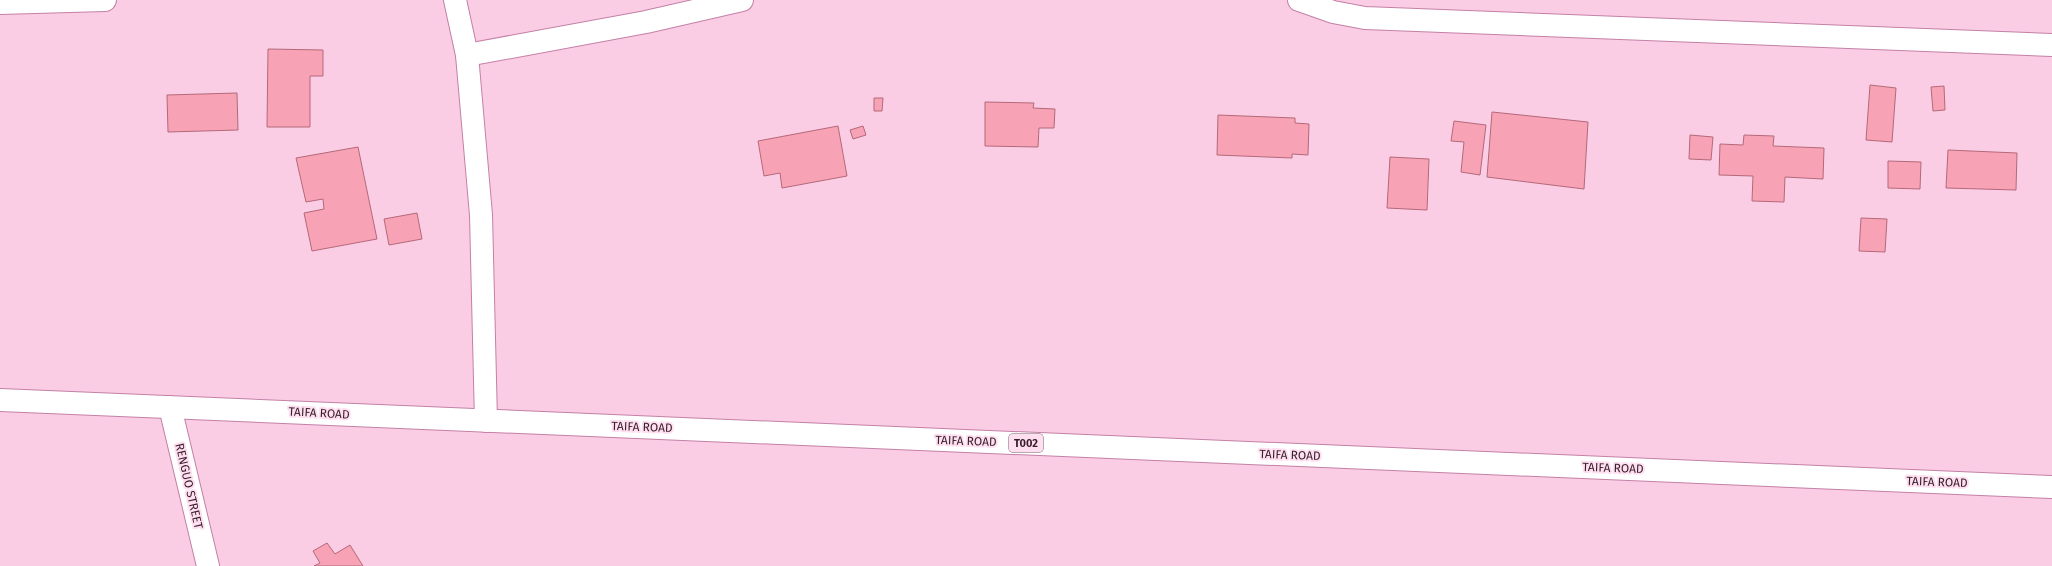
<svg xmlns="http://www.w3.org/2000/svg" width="2052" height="566" font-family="'Fira Sans',sans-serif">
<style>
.building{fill:#f8a3b5;stroke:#b4697a}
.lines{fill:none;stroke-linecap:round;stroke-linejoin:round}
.minor-casing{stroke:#c480a6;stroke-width:24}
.trunk-casing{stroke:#c480a6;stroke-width:24}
.minor{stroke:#fff;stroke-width:22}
.trunk{stroke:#fff;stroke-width:22}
.labels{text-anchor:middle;stroke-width:4;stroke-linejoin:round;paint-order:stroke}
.shield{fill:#fedfef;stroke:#735766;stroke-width:1}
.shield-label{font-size:11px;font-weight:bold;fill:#381d2c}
.street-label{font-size:12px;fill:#381d2c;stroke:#fedfef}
</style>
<rect width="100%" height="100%" fill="#facde5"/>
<g class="building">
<path d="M268,49L323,50V76H310V127H267Z"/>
<path d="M1870,85L1896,88L1892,142L1866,140Z"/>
<path d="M1944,86L1945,110L1933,111L1931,87Z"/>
<path d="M237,93L238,130L168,132L167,95Z"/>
<path d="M874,98H883L882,111H874Z"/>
<path d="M985,102L1034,103L1033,108L1055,109L1054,128H1039L1038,147L985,146Z"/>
<path d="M1492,112L1588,122L1584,189L1487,177Z"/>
<path d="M1218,115L1295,118V123L1309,124L1308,155L1292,154V158L1217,155Z"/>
<path d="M1454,121L1486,125L1480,175L1461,172L1464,142L1451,141Z"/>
<path d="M838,126L847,176L782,188L780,173L764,176L758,141Z"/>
<path d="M863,126L866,135L853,139L850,130Z"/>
<path d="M1690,135L1713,137L1711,160L1689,159Z"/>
<path d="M1744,135L1774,136L1773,146L1824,148L1823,179L1785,177L1784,202L1752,201L1753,176L1719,175L1720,144L1743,145Z"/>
<path d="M358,147L377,239L312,251L304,213L324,209L323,199L306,202L296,158Z"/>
<path d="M1948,150L2017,153L2016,190L1946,188Z"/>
<path d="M1390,157L1429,159L1427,210L1387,208Z"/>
<path d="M1888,161L1921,162L1920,189L1888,188Z"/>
<path d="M417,213L422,239L389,245L384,219Z"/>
<path d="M1861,218L1887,219L1885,252L1859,251Z"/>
<path d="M327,543L335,554L350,545L363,566H314L320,563L313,551Z"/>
</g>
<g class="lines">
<g class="minor-casing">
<g id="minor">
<path d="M455,0L467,55L481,215L486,421"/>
<path d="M1299,0L1333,12L1365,18L2052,45"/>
<path d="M0,3L105,0"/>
<path d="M467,55L646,22L742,0"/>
<path d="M170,407L208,566"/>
</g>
</g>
<g class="trunk-casing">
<path id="trunk" d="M0,400L2052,487"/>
</g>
<use href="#minor" class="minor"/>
<use href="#trunk" class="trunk"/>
</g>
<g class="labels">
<rect class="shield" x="1009" y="434" width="34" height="18" rx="3"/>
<g class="shield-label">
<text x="1026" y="447">T002</text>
</g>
<g class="street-label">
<text transform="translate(319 413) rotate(3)" y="4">TAIFA ROAD</text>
<text transform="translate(642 427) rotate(2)" y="4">TAIFA ROAD</text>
<text transform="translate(966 441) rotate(2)" y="4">TAIFA ROAD</text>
<text transform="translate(1290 455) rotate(2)" y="4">TAIFA ROAD</text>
<text transform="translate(1613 468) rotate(2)" y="4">TAIFA ROAD</text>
<text transform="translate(1937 482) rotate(2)" y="4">TAIFA ROAD</text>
<text transform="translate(189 486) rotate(77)" y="4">RENGUO STREET</text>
</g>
</g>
</svg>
